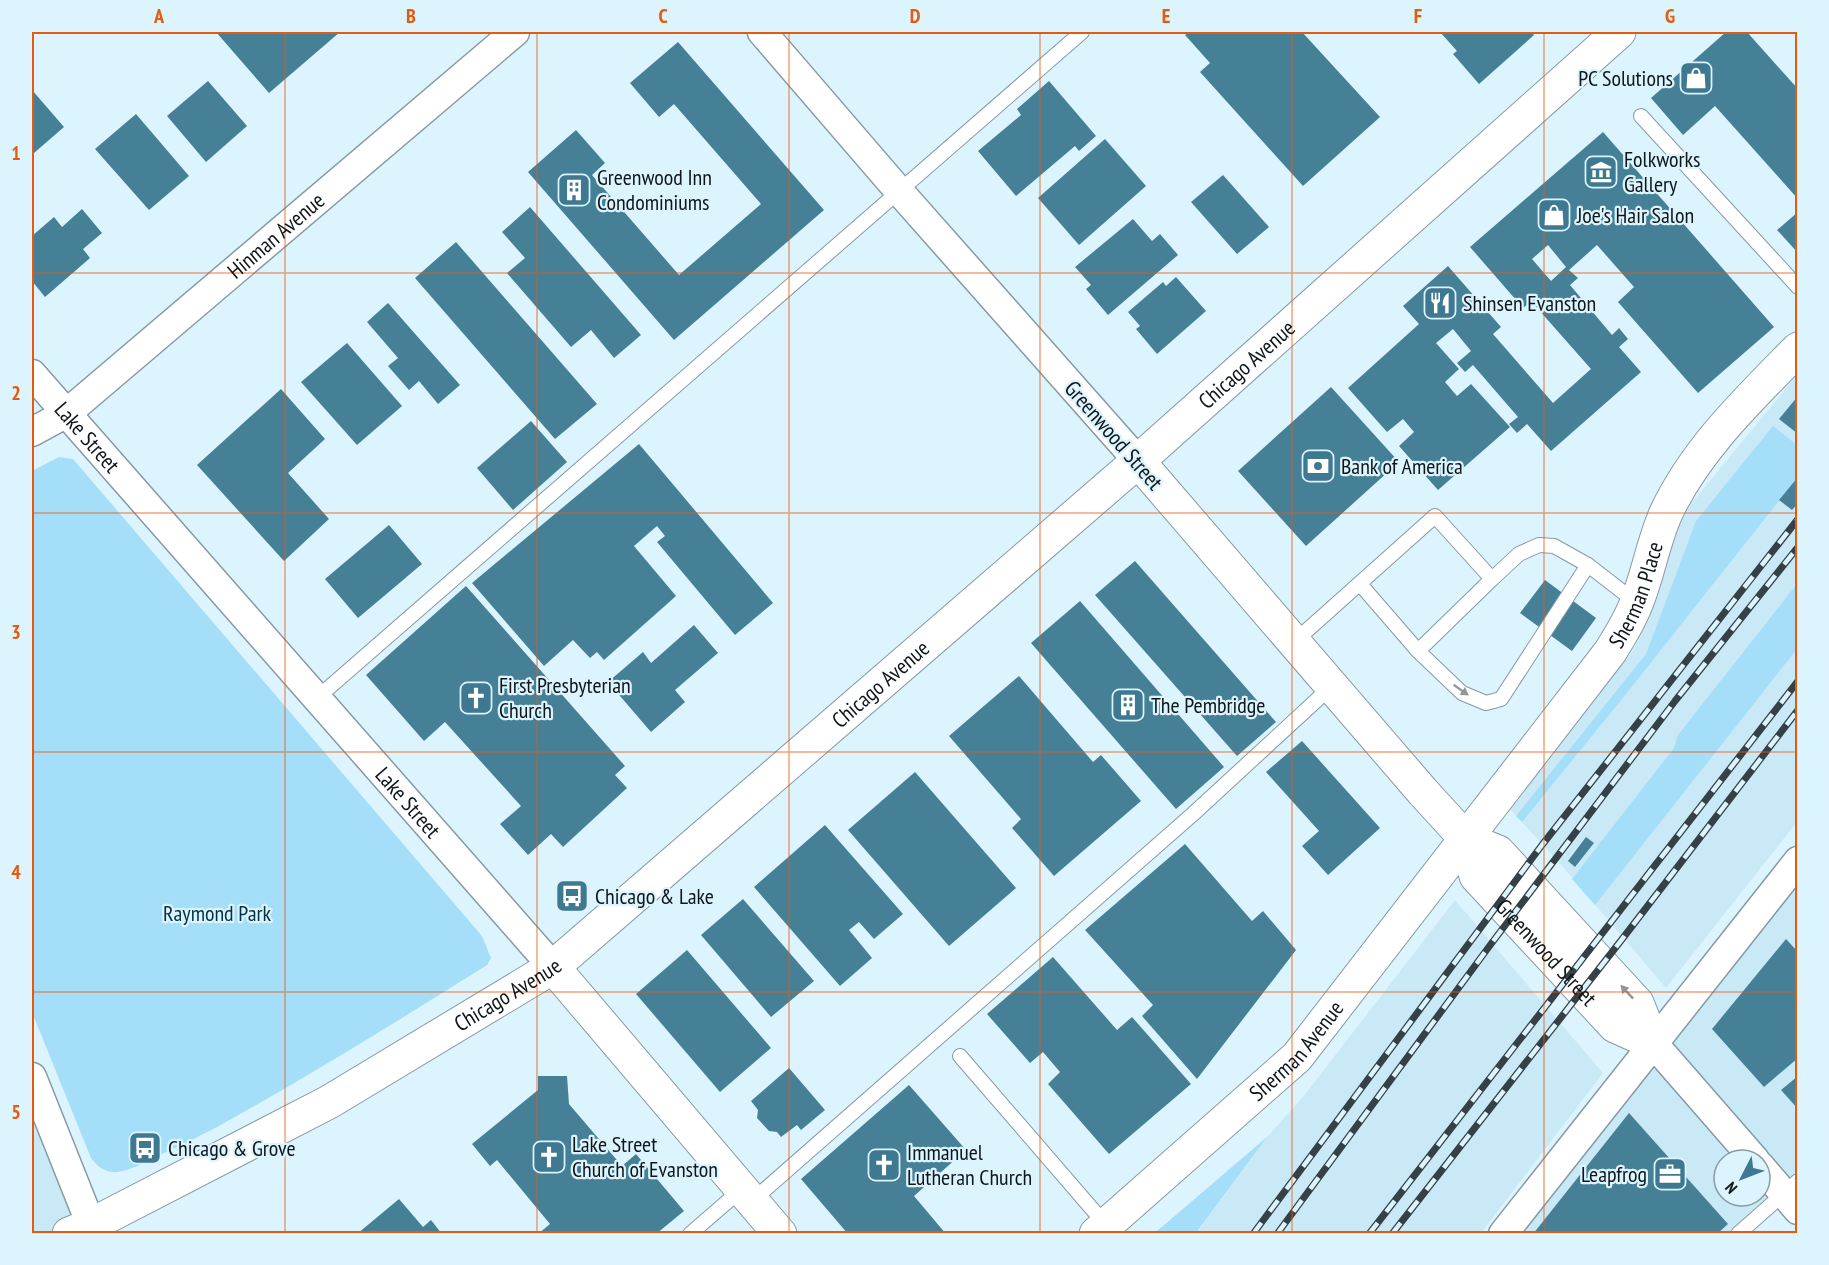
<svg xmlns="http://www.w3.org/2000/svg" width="1829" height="1265" font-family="'PT Sans Narrow',sans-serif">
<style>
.built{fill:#cae9f7;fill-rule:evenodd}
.green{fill:#a4def8}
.building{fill:#468097;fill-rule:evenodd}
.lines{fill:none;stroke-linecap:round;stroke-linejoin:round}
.service-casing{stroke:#859aa4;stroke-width:16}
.minor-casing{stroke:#859aa4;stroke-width:31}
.tertiary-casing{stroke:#859aa4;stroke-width:35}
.secondary-casing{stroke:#859aa4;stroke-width:35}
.service{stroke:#fff;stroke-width:14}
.minor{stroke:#fff;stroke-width:28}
.tertiary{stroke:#fff;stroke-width:33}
.secondary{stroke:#fff;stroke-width:33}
.rail-casing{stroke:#364147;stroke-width:7}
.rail{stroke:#dcf4fe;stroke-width:4.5;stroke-dasharray:14;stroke-linecap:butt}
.oneway{fill:#939698}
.grid{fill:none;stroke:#e8590c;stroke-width:1.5;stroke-opacity:0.55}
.labels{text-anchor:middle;stroke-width:4.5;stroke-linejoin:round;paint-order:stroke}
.poi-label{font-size:22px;fill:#0e161a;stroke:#dcf4fe;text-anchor:start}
.street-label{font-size:22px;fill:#0e161a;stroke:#dcf4fe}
.park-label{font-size:22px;fill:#003345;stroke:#dcf4fe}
.neatline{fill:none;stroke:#e8590c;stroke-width:2}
.grid-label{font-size:20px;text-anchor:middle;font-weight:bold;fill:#e8590c}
</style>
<rect width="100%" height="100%" fill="#dcf4fe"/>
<g class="built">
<path d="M1797,375V822L1666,988L1563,867L1510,809L1632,652L1644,627L1671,543L1690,505Z"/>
<path d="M1797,867V1181L1739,1233L1506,1234ZM1724,1160H1760V1196H1724Z"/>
<path d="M1455,900L1603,1073L1481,1233L1196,1234L1267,1137L1303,1097Z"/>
<path d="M32,1096L85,1223L59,1233H32Z"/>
</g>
<g class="green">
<path d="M1773,426L1797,445V478L1630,689L1522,822L1516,816L1646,654L1696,521Z"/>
<path d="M59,457L73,459L482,936L491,958L487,965C398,1021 309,1076 217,1127C198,1137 179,1146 160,1155C146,1162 132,1170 117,1172C105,1173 98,1167 91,1158L32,1012V471Z"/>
<path d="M1797,584V649L1595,905L1572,879L1674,748L1678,735Z"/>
<path d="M1267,1137L1196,1233H1154L1163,1226Z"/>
</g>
<g class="building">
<path d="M216,32H340L269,93Z"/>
<path d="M1189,32H1302L1380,117L1303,186L1200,72L1210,63L1185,35Z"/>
<path d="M1440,32H1531L1534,35L1479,84L1453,54L1457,51Z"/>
<path d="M1726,32H1747L1798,89V199L1715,106L1683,135L1651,98Z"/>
<path d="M678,42L824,210L674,340L528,172L576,130L605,163L592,175L679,275L761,204L674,104L659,117L630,83Z"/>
<path d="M208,81L247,126L206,162L167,116Z"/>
<path d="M1049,81L1096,136L1079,151L1075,146L1016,196L978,151L1021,115L1017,109Z"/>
<path d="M32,90L64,127L34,153L32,149Z"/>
<path d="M136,114L189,176L149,210L95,149Z"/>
<path d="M1603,132L1774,327L1698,393L1618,302L1634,287L1597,245L1569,270L1578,278L1570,285L1612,335L1619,328L1628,339L1619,347L1641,372L1551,451L1527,424L1517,433L1509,424L1518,417L1473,365L1465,372L1457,363L1471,351L1453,329L1436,343L1459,369L1445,382L1457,396L1471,384L1510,427L1438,490L1399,446L1414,432L1403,419L1387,432L1348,388L1419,324L1403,306L1448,266L1501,327L1493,334L1553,403L1591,369L1531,301L1523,308L1470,247ZM1548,245L1566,267L1551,281L1532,259Z"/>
<path d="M1105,139L1146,186L1079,245L1038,198Z"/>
<path d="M1223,175L1269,227L1237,254L1191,202Z"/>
<path d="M530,207L641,335L614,358L591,330L571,347L507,273L525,258L502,232Z"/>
<path d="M82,209L102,233L83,249L90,258L45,297L32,281V236L54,217L62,227Z"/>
<path d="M1798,212V253L1777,230Z"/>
<path d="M1133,219L1152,241L1160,234L1178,255L1108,315L1086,289L1091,285L1075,267Z"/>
<path d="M456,242L597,404L555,439L415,278Z"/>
<path d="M1176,277L1206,311L1157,354L1136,329L1140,326L1128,312L1163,282L1166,286Z"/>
<path d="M388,303L460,385L438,404L419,381L409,390L388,366L398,358L367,322Z"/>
<path d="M347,343L402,406L357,445L301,382Z"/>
<path d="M1331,387L1399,462L1306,546L1238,471Z"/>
<path d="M281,389L325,439L288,473L329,519L284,561L197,465Z"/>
<path d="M1798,396V434L1779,419Z"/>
<path d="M531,421L567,462L513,510L477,468Z"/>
<path d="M639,444L773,603L735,635L657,542L665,536L657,526L634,546L676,596L604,660L597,652L590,658L573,640L544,666L472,583Z"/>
<path d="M1798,477V503L1792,510L1779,500Z"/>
<path d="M389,525L422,564L358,618L325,579Z"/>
<path d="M1135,561L1276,722L1237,756L1095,595Z"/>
<path d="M1545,580L1596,618L1572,651L1520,613Z"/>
<path d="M466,586L625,766L615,775L627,788L563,847L551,834L528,855L500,824L521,806L445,722L424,741L366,675Z"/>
<path d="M1080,601L1224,767L1176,809L1031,643Z"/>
<path d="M694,625L718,653L675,690L685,702L651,732L608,682L643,652L651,663Z"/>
<path d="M1019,676L1093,762L1101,755L1141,801L1054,876L1012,828L1021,819L949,736Z"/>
<path d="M1302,741L1380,828L1328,875L1302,846L1319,831L1266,772Z"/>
<path d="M915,772L1016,888L949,946L848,830Z"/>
<path d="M825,825L903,914L874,939L859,922L849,930L872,958L840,986L754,887Z"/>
<path d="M1586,837L1594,843L1575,867L1568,861Z"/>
<path d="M1185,844L1252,921L1263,911L1296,950L1197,1079L1142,1016L1153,1005L1085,930Z"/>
<path d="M743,899L814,981L771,1017L701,935Z"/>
<path d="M1786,939L1798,952V1058L1764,1087L1712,1029Z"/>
<path d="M687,950L771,1048L720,1092L636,994Z"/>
<path d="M1053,957L1117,1030L1132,1017L1191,1084L1109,1154L1048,1084L1060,1072L1043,1052L1030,1063L987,1014Z"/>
<path d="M789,1068L825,1110L801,1130L797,1125L781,1137L777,1132L769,1131L757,1118L758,1110L751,1101Z"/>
<path d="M538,1076H567L569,1104L622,1166L636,1154L684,1211L656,1234H538L550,1224L497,1160L490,1166L472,1144L538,1090Z"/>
<path d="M1798,1076V1109L1781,1090Z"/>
<path d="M909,1085L966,1150L914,1196L946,1234H848L801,1179Z"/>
<path d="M1629,1113L1728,1224L1717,1234H1533Z"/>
<path d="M399,1199L423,1227L431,1220L442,1234H357Z"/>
</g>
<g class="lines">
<g class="service-casing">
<g id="service">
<path d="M1641,116L1798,287"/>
<path d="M1492,579L1519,554L1539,545L1554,546L1588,565L1637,603"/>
<path d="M1294,642L1435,516L1492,579L1418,651L1360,584"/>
<path d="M1418,651L1462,693L1486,703L1501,699L1588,565"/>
<path d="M317,698L1082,32"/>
<path d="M960,1056L1106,1225"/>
<path d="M752,1201L1193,814L1332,686"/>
<path d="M690,1234L742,1189"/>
<path d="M1738,1234L1798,1181"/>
</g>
</g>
<g class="minor-casing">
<g id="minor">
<path d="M762,32L899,191L1138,461"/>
<path id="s1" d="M32,374L553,967"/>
<path id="s2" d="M32,432L67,413L515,32"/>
<path d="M1653,1043L1755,1160"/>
<path d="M32,1077L91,1225"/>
<path d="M1760,1166L1798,1210"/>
<path d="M1503,1234L1798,861"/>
</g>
</g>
<g class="tertiary-casing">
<g id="tertiary">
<path d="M1138,461L1423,792L1466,839L1498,852L1637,1003L1653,1043"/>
<path id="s3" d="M1466,839L1476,876L1615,1026L1653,1043"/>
<path d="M553,967L780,1234"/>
<path id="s4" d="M1096,1234L1297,1057L1610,652C1620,636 1629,622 1636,604C1648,575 1653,542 1666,513C1696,449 1749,399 1798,349"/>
</g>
</g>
<g class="secondary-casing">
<g id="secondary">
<path id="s5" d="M69,1234L91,1225L329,1102L553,967L1138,461L1619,32"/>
</g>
</g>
<use href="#service" class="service"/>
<use href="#minor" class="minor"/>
<use href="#tertiary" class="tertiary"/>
<use href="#secondary" class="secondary"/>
<g class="rail-casing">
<g id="rail">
<path d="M1253,1234L1542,845L1798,519"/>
<path d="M1277,1234L1491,944L1675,701L1798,547"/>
<path d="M1369,1234L1798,681"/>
<path d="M1392,1234L1623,938L1798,710"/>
</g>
</g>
<use href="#rail" class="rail"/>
</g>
<defs><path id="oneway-solid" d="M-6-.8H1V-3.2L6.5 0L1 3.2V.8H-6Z" transform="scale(1.5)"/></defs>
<g class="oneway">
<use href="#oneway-solid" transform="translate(1461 690) rotate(35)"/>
<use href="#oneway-solid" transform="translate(1627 992) rotate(-133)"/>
</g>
<path class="grid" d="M285,32V1234M537,32V1234M789,32V1234M1040,32V1234M1292,32V1234M1544,32V1234M32,273H1798M32,513H1798M32,752H1798M32,992H1798"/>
<defs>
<g id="shop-square" transform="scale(1.725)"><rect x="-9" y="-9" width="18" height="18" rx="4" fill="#3e7991" stroke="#dcf4fe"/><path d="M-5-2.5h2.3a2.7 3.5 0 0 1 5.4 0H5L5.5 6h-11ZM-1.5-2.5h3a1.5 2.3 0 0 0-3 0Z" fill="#fff"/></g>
<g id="museum-square" transform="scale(1.725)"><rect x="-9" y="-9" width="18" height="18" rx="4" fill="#3e7991" stroke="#dcf4fe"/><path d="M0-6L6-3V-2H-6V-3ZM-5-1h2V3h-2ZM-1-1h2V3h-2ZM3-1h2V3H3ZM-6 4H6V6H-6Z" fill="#fff"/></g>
<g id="building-square" transform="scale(1.725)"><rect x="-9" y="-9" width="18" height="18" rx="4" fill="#3e7991" stroke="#dcf4fe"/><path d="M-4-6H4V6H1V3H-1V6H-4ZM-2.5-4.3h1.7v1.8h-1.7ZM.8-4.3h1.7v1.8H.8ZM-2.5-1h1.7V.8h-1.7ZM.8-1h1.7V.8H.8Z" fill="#fff"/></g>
<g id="restaurant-square" transform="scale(1.725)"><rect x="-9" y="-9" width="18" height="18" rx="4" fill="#3e7991" stroke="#dcf4fe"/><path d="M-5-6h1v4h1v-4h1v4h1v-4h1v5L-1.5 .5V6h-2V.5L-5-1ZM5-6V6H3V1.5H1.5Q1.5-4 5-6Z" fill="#fff"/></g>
<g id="bank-square" transform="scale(1.725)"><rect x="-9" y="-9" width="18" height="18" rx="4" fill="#3e7991" stroke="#dcf4fe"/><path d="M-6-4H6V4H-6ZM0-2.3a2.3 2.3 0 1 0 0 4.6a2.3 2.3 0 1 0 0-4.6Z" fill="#fff"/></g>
<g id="church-square" transform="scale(1.725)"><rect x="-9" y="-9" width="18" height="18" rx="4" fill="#3e7991" stroke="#dcf4fe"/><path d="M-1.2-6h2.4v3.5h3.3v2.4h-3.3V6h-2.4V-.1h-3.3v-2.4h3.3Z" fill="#fff"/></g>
<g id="bus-square" transform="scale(1.725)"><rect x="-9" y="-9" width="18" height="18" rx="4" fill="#3e7991" stroke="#dcf4fe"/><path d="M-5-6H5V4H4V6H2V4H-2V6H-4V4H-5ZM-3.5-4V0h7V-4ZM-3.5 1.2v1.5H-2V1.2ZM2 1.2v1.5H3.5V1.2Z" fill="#fff"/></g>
<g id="office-square" transform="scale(1.725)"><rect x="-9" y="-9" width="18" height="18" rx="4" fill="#3e7991" stroke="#dcf4fe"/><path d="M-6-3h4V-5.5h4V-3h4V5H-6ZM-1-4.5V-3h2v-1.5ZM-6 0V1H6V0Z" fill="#fff"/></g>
</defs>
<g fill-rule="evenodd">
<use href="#shop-square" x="1696" y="78"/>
<use href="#museum-square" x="1601" y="172"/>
<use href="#building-square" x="574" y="190"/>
<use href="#shop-square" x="1554" y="215"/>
<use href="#restaurant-square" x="1440" y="303"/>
<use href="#bank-square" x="1318" y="466"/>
<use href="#church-square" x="476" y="698"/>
<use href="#building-square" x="1128" y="705"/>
<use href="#bus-square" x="572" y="896"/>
<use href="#bus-square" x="145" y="1148"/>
<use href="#church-square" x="549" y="1157"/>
<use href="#church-square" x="884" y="1165"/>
<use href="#office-square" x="1670" y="1174"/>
</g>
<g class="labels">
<g class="poi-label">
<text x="1673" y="86" text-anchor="end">PC Solutions</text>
<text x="1624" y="167">Folkworks<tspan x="1624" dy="25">Gallery</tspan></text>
<text x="597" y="185">Greenwood Inn<tspan x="597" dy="25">Condominiums</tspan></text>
<text x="1577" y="223">Joe's Hair Salon</text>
<text x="1463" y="311">Shinsen Evanston</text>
<text x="1341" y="474">Bank of America</text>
<text x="499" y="693">First Presbyterian<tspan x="499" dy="25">Church</tspan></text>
<text x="1151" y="713">The Pembridge</text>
<text x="595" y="904">Chicago &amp; Lake</text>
<text x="572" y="1152">Lake Street<tspan x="572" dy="25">Church of Evanston</tspan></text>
<text x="168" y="1156">Chicago &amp; Grove</text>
<text x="907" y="1160">Immanuel<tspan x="907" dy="25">Lutheran Church</tspan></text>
<text x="1647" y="1182" text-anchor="end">Leapfrog</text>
</g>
<g class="street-label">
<text dy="8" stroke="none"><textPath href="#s2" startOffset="314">Hinman Avenue</textPath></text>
<text dy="8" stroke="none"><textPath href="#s5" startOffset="1472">Chicago Avenue</textPath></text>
<text transform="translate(1114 435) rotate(49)" y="8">Greenwood Street</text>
<text dy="8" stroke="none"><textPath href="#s1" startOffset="84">Lake Street</textPath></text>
<text dy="8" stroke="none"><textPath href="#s4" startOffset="843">Sherman Place</textPath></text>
<text dy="8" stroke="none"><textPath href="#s5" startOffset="986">Chicago Avenue</textPath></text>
<text dy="8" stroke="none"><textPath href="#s1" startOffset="570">Lake Street</textPath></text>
<text dy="8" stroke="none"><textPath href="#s3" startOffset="142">Greenwood Street</textPath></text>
<text dy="8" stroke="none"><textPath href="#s5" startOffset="500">Chicago Avenue</textPath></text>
<text dy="8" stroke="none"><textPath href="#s4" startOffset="272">Sherman Avenue</textPath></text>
</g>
<g class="park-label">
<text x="217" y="921">Raymond Park</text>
</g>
</g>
<rect width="1829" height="1265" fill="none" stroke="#dcf4fe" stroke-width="66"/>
<g transform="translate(1742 1178) rotate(228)"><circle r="28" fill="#dcf4fe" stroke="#8a9ba3" stroke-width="1.5"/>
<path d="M0-4.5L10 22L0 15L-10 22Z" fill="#3e7991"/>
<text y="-9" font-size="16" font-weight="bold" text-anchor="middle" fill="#0e161a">N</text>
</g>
<rect x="33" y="33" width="1763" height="1199" class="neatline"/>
<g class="grid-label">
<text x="159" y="23">A</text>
<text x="411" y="23">B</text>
<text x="663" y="23">C</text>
<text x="915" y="23">D</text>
<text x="1166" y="23">E</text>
<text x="1418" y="23">F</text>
<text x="1670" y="23">G</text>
<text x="16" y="160">1</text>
<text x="16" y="400">2</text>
<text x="16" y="639">3</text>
<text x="16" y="879">4</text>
<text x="16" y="1119">5</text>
</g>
</svg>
